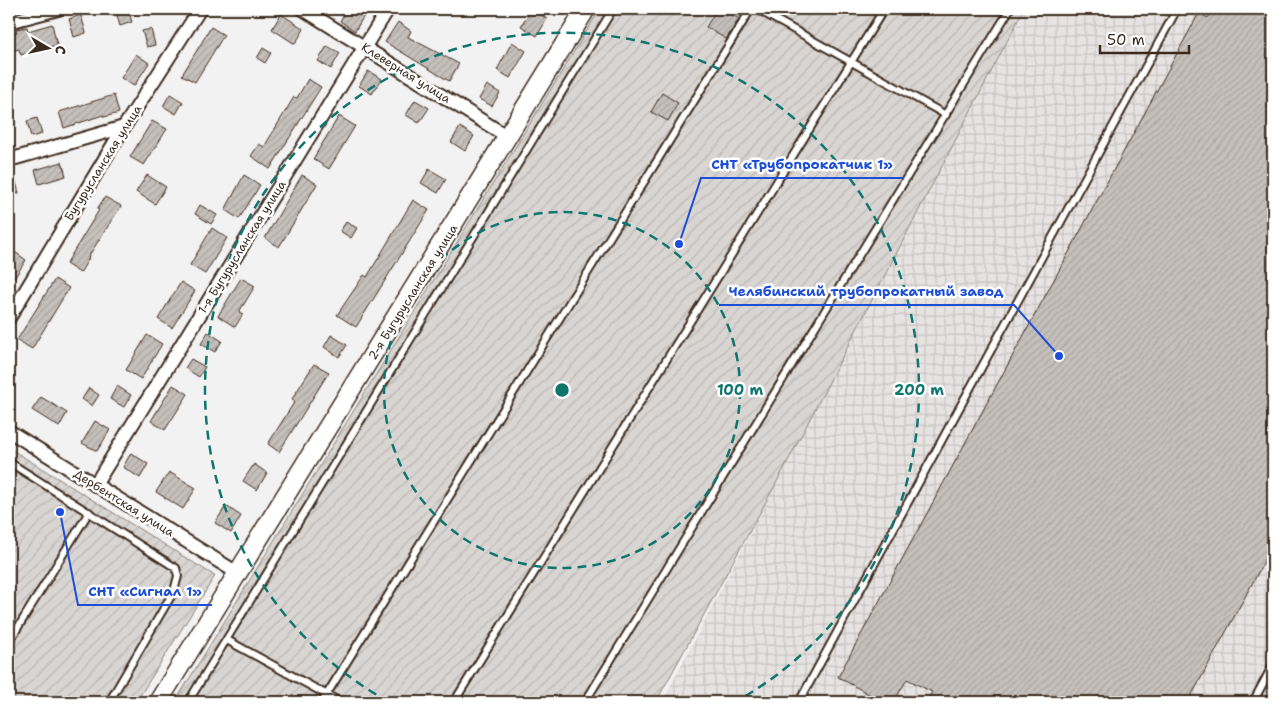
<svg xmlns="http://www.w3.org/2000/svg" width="1282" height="711" font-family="'Shantell Sans',sans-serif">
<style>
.industrial{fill:url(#industrial-grid)}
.garden{fill:url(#garden-furrows);stroke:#8a8078}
.building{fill:url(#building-hatch);stroke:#3b2a1e}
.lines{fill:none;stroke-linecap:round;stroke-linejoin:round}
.lane-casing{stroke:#3b2a1e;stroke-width:10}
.street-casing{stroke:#3b2a1e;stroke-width:16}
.secondary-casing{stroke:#3b2a1e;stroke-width:21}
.lane{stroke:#fff;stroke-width:6}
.street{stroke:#fff;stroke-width:12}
.secondary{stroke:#fff;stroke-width:18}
.ring{fill:none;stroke:#0f766e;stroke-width:2.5;stroke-dasharray:9 6}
.labels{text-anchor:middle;stroke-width:5;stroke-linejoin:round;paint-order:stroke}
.street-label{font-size:12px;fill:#3b2a1e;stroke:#fff}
.centre{fill:#0f766e;stroke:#fff;stroke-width:2.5}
.ring-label{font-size:15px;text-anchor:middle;font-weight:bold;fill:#0f766e;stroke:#fff;stroke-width:5;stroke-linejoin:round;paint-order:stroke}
.leader{fill:none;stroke:#1d4ed8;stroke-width:2}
.callout-dot{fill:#1d4ed8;stroke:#fff;stroke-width:2}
.callout-label{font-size:14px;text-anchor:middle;font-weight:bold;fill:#1d4ed8;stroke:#fff;stroke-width:5;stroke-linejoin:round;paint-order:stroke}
</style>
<defs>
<pattern id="industrial-grid" width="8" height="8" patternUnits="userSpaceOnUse" patternTransform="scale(1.25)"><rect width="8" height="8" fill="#e6e3e2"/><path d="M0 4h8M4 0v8" fill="none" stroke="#c6c3c1"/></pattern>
<pattern id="garden-furrows" width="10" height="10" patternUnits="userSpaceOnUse" patternTransform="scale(1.25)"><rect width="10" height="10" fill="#d8d5d2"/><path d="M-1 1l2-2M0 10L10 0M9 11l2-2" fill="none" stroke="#bab7b4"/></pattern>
<pattern id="building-hatch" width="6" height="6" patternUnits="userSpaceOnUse" patternTransform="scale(1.25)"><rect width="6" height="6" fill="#c6c0bd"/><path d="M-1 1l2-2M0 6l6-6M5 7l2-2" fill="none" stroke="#aba5a2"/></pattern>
</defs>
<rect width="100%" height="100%" fill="#f3f2f2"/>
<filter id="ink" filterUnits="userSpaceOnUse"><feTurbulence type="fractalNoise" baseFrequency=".02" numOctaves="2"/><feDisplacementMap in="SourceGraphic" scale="10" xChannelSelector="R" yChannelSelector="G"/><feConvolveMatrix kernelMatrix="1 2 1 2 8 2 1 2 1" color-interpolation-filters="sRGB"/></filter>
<g filter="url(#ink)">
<path class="industrial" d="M1025,9H1273V702H662Z"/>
<g class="garden">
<path d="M600,9H1024L779,478L656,702H175Z"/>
<path d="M9,448L215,576L136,702H9Z"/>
</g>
<g class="building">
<path d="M115,9H128L132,22L120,26Z"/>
<path d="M347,9H368L355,31L340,21Z"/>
<path d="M532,9L547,19L537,36L521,26Z"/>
<path d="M717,9H723L739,19L726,39L706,27Z"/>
<path d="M1213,9H1273V545L1188,702H926L932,692L907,679L894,702H883L838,677L1199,13L1208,18Z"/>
<path d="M281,14L304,29L295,44L272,29Z"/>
<path d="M81,15L86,33L74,37L69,19Z"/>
<path d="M398,22L411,31L408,37L459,64L449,81L385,42Z"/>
<path d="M52,24L57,45L21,55L19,49L9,52V35L17,32L16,29L27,27L28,31Z"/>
<path d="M211,27L224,35L195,82L182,75Z"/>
<path d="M151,29L155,45L147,47L142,31Z"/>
<path d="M512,42L526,51L510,78L497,70Z"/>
<path d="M327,46L340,53L331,69L318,61Z"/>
<path d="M263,48L271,53L265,63L257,58Z"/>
<path d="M136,54L149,63L134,86L121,78Z"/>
<path d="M368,71L382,79L372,94L359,86Z"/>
<path d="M308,79L321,87L270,169L251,156L259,144L264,147L294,97L297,98Z"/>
<path d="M487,85L500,93L492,106L479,99Z"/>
<path d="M662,93L678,103L668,121L651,112Z"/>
<path d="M170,94L183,102L176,114L163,106Z"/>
<path d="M114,95L119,113L104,117L103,115L64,128L59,112Z"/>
<path d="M415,100L429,108L419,123L406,115Z"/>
<path d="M339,116L355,126L329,169L313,159Z"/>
<path d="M37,118L42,134L31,137L27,121Z"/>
<path d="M152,121L167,129L144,165L130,157Z"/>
<path d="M460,127L474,136L465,151L451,142Z"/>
<path d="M62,162L66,176L39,184L35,170Z"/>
<path d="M9,168H12L19,193L9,196Z"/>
<path d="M429,169L446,179L438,193L421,183Z"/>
<path d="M147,175L166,187L155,204L136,192Z"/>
<path d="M244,175L260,185L239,219L225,210Z"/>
<path d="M302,175L317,184L279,247L265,238Z"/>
<path d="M105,197L121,206L88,257L89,258L80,273L66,264L99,210L97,209Z"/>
<path d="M413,200L429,210L356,327L337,315L364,275L367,277Z"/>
<path d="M200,205L217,215L211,224L195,214Z"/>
<path d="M346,222L357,228L351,238L340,231Z"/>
<path d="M212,228L227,238L205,274L190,265Z"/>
<path d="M15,252L26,260L15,277L9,273V262Z"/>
<path d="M241,278L255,286L239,312L243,314L235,327L218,316Z"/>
<path d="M55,279L69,288L32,349L17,340Z"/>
<path d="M181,282L195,291L172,328L158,319Z"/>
<path d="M208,332L222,341L215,352L201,344Z"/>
<path d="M147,335L162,344L141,379L126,370Z"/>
<path d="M331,335L347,345L339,357L324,347Z"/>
<path d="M191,359L205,367L199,377L185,368Z"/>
<path d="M314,364L329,372L279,452L268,444L295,401L292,399Z"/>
<path d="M173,385L188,394L165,430L151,421Z"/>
<path d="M117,386L131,395L124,407L110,399Z"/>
<path d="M89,388L99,395L92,406L82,399Z"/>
<path d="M41,397L67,413L59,427L32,410Z"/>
<path d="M95,421L110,430L97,451L82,443Z"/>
<path d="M131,453L148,464L140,478L123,467Z"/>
<path d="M254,464L267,473L257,490L243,481Z"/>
<path d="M169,472L196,488L183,509L156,492Z"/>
<path d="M226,506L241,516L231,533L215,523Z"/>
</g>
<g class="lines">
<g class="lane-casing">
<g id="lane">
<path d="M757,9L946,115"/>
<path d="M9,462L176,568L178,576L174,591L109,702"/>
<path d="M227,640L340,702"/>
<path d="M9,642L89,512"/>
<path d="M188,702L613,9"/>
<path d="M322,702L751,9"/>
<path d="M454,702L884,9"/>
<path d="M585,702L1010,9"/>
<path d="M799,702L1177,9"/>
<path d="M1253,702L1273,665"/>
</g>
</g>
<g class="street-casing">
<g id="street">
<path d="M303,9L508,137"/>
<path d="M9,22L58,9"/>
<path d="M9,160L124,127"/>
<path d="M9,318L124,127L200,9"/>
<path d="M9,431L239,574"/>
<path d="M95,485L388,9"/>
</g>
</g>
<g class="secondary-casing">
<path id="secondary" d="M158,702L586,9"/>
</g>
<use href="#lane" class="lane"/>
<use href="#street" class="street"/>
<use href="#secondary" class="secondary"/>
</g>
</g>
<g class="ring">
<circle cx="562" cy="390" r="178"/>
<path d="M389 702A357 357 0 1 1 735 702"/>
</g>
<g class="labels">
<g class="street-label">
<text transform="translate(406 73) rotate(32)" y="4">Клеверная улица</text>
<text transform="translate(103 163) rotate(-58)" y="4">Бугурусланская улица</text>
<text transform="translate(242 247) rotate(-58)" y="4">1-я Бугурусланская улица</text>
<text transform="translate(413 292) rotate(-58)" y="4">2-я Бугурусланская улица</text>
<text transform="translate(124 503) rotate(32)" y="4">Дербентская улица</text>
</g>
</g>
<circle cx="562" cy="390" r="8" class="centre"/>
<g class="ring-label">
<text x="740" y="395">100 m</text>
<text x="919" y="395">200 m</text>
</g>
<path class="leader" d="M679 244L701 178H903M1059 356L1014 305H719M60 512L78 605H212"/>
<g class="callout-dot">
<circle cx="679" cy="244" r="5"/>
<circle cx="1059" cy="356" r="5"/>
<circle cx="60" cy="512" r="5"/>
</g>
<g class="callout-label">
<text x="802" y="169">СНТ «Трубопрокатчик 1»</text>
<text x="866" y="296">Челябинский трубопрокатный завод</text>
<text x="145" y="596">СНТ «Сигнал 1»</text>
</g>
<rect width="1282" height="711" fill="none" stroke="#fff" stroke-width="30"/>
<rect x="15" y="15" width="1252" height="681" fill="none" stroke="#3b2a1e" stroke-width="2" filter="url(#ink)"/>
<g transform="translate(48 48) rotate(99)" stroke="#ffffff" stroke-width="4" paint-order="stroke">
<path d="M0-4L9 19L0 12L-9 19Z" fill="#3b2a1e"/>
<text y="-8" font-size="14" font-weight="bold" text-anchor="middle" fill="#3b2a1e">С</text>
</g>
<path d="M1100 45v8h89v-8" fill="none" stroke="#3b2a1e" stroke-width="2.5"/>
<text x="1107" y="45" font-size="15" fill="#3b2a1e" stroke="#ffffff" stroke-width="4" paint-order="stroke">50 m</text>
</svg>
